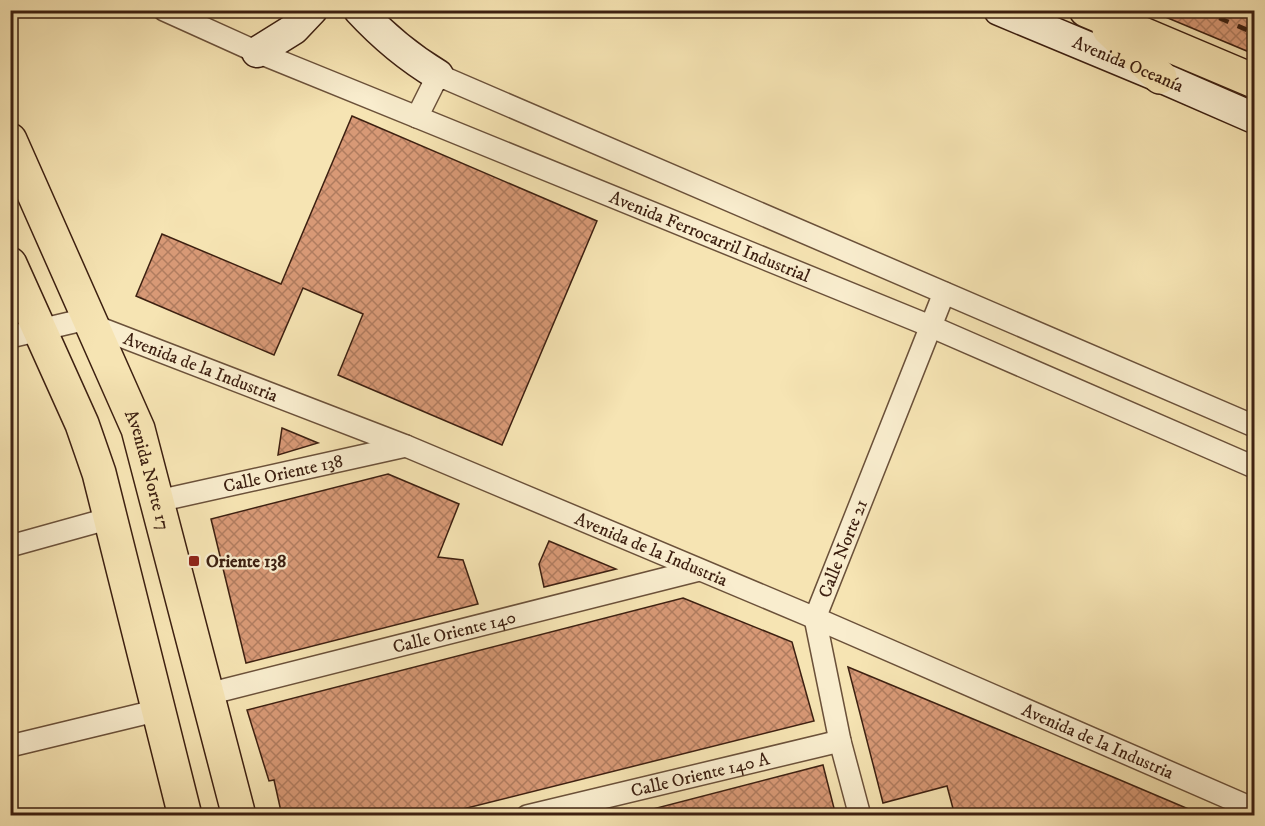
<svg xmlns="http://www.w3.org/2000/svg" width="1265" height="826" font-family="'IM FELL DW Pica',serif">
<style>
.building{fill:url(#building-cross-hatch);stroke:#3d2011;stroke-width:1.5}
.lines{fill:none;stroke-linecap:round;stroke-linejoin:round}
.minor-casing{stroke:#6b513a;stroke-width:24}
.secondary-casing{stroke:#3d2011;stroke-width:33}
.primary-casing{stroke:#3d2011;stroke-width:36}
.trunk-casing{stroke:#3d2011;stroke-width:36}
.minor{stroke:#f9edce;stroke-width:21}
.secondary{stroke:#f9edce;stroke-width:30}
.primary{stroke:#f6e4b3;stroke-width:33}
.trunk{stroke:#f6e4b3;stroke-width:33}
.rail{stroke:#3d2011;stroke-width:4.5;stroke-dasharray:10 10;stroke-linecap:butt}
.poi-dot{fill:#8f2418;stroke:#f9edce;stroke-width:2}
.labels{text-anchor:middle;stroke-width:4.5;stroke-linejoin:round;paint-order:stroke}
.street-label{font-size:18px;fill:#3d2011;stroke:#f9edce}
.poi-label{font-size:18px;font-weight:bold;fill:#3d2011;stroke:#f9edce;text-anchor:start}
</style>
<defs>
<pattern id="building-cross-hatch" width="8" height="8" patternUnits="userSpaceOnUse" patternTransform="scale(1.5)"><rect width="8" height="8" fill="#d89976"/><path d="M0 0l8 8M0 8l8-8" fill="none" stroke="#b07c5f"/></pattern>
</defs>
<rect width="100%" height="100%" fill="#f6e4b3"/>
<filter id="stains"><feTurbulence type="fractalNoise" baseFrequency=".00333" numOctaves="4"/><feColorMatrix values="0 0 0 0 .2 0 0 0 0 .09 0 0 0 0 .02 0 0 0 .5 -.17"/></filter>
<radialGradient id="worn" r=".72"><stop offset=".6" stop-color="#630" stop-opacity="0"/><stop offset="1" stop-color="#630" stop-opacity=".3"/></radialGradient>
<g class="building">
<path d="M1151,10H1254V54L1151,11Z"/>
<path d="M352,116L597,221L502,445L338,375L363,314L303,288L274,355L136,296L162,234L281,284Z"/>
<path d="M282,428L318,443L278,455Z"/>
<path d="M388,474L459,504L438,557L463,560L478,604L246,663L211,519Z"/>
<path d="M549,541L616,569L544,587L539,564Z"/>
<path d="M683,598L792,642L814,721L435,816H282L274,780L269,781L247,710Z"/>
<path d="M848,667L1113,777L1205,816H955L947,786L883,803Z"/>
<path d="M823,765L836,816H650L649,810Z"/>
</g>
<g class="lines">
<g class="minor-casing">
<g id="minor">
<path id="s1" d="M164,10L257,52L417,117L930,326L1254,467"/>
<path d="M417,117L438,75L1254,426"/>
<path id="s2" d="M10,337L78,321L92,325L406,446L815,618L1254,809"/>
<path id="s3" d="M158,501L406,446"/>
<path d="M10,546L111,518"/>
<path id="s4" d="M208,694L699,570"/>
<path d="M10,746L159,710"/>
<path id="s5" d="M527,816L840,741"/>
<path id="s6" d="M860,816L840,741L815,618L944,293"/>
</g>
</g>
<g class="secondary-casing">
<g id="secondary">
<path d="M359,10C383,36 408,57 438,75"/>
<path id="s7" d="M999,10L1160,77L1254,118"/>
<path d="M257,52L294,29L312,10"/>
</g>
</g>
<g class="primary-casing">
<g id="primary">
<path id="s8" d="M10,140L138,429L239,816"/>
<path d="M10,264L82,424L99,473L185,816"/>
</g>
</g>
<g class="trunk-casing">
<g id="trunk">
<path d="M1086,10L1254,81"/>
<path d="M1109,29L1160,77"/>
</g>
</g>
<use href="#minor" class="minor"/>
<use href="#secondary" class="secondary"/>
<use href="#primary" class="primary"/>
<use href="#trunk" class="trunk"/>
<g class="rail">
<path d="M1201,10L1254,33"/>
<path d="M1238,10L1254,17"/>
</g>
</g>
<rect class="poi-dot" x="188" y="555" width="12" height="12" rx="3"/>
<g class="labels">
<g class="street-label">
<text dy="6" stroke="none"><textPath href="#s7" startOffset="140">Avenida Oceanía</textPath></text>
<text dy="6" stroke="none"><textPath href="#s1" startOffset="591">Avenida Ferrocarril Industrial</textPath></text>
<text dy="6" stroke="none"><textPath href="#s2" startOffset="201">Avenida de la Industria</textPath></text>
<text dy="6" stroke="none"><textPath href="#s8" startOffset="358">Avenida Norte 17</textPath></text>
<text dy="6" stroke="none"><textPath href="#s3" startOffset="128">Calle Oriente 138</textPath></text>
<text dy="6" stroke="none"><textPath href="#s2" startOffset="687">Avenida de la Industria</textPath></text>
<text dy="6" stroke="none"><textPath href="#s6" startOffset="278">Calle Norte 21</textPath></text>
<text dy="6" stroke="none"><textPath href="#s4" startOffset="254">Calle Oriente 140</textPath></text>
<text dy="6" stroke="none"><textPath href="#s2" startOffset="1173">Avenida de la Industria</textPath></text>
<text dy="6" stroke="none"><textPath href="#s5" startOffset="178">Calle Oriente 140 A</textPath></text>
</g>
<g class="poi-label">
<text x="206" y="567">Oriente 138</text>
</g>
</g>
<rect width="1265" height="826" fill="none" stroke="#f6e4b3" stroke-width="36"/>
<rect x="12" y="12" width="1241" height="802" fill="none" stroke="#3d2011" stroke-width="3"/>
<rect x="18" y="18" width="1229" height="790" fill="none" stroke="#3d2011" stroke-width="1.5"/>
<rect width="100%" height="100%" filter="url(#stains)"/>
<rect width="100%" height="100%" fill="url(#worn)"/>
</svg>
